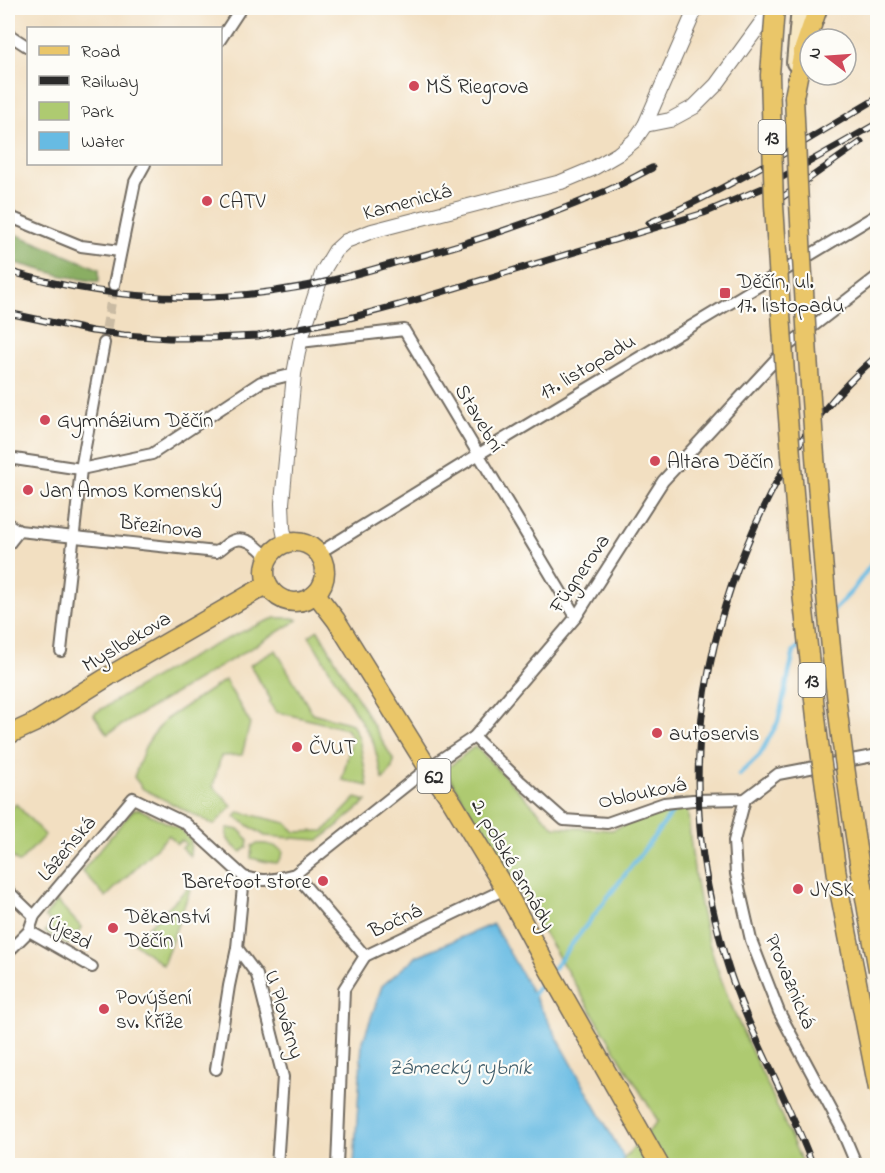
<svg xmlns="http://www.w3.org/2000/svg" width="885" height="1173" font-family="'Indie Flower',sans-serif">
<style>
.green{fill:#aeca71;stroke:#6c7a4e;stroke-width:1.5}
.forest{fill:#8aae63;stroke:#5a6c47;stroke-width:1.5}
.water{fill:#67bbe3;stroke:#497387;stroke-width:1.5}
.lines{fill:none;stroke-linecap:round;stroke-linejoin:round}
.stream{stroke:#67bbe3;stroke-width:4.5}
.minor-tunnel{stroke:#cabba3;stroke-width:10;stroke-dasharray:10 5;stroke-linecap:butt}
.minor-casing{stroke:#716a60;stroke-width:14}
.tertiary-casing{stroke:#716a60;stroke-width:16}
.secondary-casing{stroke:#716a60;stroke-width:20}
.primary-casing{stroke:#716a60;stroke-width:21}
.minor{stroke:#fff;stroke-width:10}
.tertiary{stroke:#fff;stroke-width:14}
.secondary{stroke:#f7e8c3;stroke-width:16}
.primary{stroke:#eac669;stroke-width:18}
.rail-casing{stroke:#2b2b2b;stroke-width:7}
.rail{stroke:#fdfcf7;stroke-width:4.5;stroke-dasharray:14;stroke-linecap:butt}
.primary-bridge-casing{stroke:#716a60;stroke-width:21;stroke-linecap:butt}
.primary-bridge{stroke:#eac669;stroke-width:18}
.poi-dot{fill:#d1495b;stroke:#fdfcf7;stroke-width:2}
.labels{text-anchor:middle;stroke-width:4.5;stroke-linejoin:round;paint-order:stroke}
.shield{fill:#fdfcf7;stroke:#6a6a68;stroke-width:1.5}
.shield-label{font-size:20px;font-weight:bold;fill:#2b2b2b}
.poi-label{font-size:21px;fill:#2b2b2b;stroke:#fdfcf7;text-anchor:start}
.street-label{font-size:21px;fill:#2b2b2b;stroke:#fdfcf7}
.water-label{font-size:22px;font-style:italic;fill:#405d6b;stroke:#fdfcf7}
</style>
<rect width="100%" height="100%" fill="#fdfcf7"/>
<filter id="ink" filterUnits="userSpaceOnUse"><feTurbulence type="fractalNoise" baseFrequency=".0167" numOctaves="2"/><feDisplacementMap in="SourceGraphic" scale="12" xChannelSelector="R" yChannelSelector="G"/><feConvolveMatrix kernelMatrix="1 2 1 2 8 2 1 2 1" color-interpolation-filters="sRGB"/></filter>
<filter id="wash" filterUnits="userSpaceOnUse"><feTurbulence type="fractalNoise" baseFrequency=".008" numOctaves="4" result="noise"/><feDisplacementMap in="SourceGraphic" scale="24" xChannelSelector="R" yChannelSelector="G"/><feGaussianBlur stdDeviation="1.35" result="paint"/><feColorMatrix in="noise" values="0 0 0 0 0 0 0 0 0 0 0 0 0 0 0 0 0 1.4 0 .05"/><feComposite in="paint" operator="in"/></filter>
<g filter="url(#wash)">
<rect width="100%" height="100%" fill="#f2dfc1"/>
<g class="green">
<path d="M275,618H293L298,620L107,734L94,715L95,713C153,678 212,642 275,618Z"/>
<path d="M318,630L394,761L391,771L383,780L373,741L309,636Z"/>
<path d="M276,650L312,713L352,724L359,738L368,786L342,780L352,738L346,729L286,714L276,712L269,702L271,700L250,665Z"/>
<path d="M225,680L250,723L242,755L221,756L213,786L232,806L214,825L143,789L134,777L145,747L152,736L166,719Z"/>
<path d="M475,746L554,827L612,830L687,799C690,847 696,896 709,943C724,994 747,1042 770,1090C781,1115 792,1140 803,1165H623L624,1158L658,1121L445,770Z"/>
<path d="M356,798L367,801L320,840L265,836L235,817L239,812L286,823L295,832L324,831Z"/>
<path d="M16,804L45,835L19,863L8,853V812Z"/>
<path d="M139,809L180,829L191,840L190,856L182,848L186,844L182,840L177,844L169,835L106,897L82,871L133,810Z"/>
<path d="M228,828L239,830L248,839L247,847L241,852C233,846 223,839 228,828Z"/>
<path d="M256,844C265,843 276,845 283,851L282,857L277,863L267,862L251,858L252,846Z"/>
<path d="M192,884L163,965L133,942Z"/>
<path d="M57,901L82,928L68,945L45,932L52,923L45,917Z"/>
</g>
<path class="forest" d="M8,231L99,269V282L64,276L8,261Z"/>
<path class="water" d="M493,924L537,1001L624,1158L623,1165H354L362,1044L382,986L417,956Z"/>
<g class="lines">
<g class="stream">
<path d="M833,611L852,591L878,555"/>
<path d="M739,775L759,756L778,722L794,651L802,643"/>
<path d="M553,969L672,813"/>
<path d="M531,997L548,975"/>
</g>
</g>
</g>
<g filter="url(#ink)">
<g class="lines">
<path class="minor-tunnel" d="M104,343L114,285"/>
<g class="minor-casing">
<g id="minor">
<path d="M8,34L28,47"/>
<path d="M220,40L241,8"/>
<path d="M8,216L81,246L120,251"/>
<path d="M114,285L135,182L145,164"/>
<path d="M300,342L404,330L576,617"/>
<path d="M8,458L81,469L152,454L261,382L294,374"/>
<path d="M8,524L19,531L216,552C221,550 223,547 227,544C243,532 258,546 268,558"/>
<path d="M8,545L19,531"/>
<path d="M319,553L479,454L878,214"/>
<path d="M61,651L81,469L104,343"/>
<path d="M474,737L521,782L564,820L607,823L664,803L693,800L745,799L778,774L878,755"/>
<path d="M745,799L734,841L736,874L751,940L779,1012L841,1128L857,1166"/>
<path d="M295,874L365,956"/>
<path d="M8,891L34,916"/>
<path d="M29,931L92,967"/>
<path d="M237,948L257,975L283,1077L277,1166"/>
<path d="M8,952L29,931L34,916L133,798L185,823L244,877C264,883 276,879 295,874L428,768L474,737L576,617L663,481L790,344L878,276"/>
<path d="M365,956L505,889"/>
<path d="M216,1069L229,986L237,948L244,877"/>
<path d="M337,1166L344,989L365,956"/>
</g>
</g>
<g class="tertiary-casing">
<g id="tertiary">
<path d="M645,125L670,120L694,107L716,85L772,8"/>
<path d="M286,543L283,528L282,503L294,374L300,342L323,271L335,251L346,241L372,231L561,182L592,169L618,154L634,141L645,125L696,8"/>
</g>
</g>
<g class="secondary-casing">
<path id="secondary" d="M795,63L800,8"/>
</g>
<g class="primary-casing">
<g id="primary">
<path d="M794,97L803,51L818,8"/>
<circle cx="295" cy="572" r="30"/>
<path d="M316,594L336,620L428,768L453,803L505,889L545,963L660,1166"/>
<path d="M8,735L34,723L109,676L268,584"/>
</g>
</g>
<use href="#minor" class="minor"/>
<use href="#tertiary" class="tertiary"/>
<use href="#secondary" class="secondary"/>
<use href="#primary" class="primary"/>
<g class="rail-casing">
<g id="rail">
<path d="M780,199L861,142"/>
<path d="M649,223C729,189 803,142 878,98"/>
<path d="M8,271C102,299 202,305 300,287C335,281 370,270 405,260C471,243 536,221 599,194C617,187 634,177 652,168"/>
<path d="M8,313L92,331L124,335L169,338H211L258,336L346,319L399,305L704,213L763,188L878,123"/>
<path d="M813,1166C787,1095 746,1029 725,957C713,914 703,872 700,828C691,719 715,609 762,511C778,477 797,444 821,414C838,393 857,373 878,355"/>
</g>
</g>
<use href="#rail" class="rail"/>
<g class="primary-bridge-casing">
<g id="primary-bridge">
<path d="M775,8L770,75L774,205L787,405L802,593L818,735L839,890L878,1089"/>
<path d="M794,97C799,217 806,336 815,456C822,549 829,643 841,736C851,815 863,892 878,970"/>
</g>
</g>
<use href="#primary-bridge" class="primary-bridge"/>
</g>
</g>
<g class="poi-dot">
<circle cx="414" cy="86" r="6"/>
<circle cx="207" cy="201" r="6"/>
<rect x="719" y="287" width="12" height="12" rx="3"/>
<circle cx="45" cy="420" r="6"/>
<circle cx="655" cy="461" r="6"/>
<circle cx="28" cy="490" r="6"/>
<circle cx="657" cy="733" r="6"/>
<circle cx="297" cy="747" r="6"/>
<circle cx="323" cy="881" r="6"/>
<circle cx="798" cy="889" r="6"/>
<circle cx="113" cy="928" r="6"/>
<circle cx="104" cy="1009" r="6"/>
</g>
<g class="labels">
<g class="shield">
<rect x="758.5" y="120" width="27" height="34" rx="4.5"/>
<rect x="798.5" y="663" width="27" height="34" rx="4.5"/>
<rect x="417.5" y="759" width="33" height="34" rx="4.5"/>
</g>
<g class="shield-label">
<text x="772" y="144">13</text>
<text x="812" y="687">13</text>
<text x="434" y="783">62</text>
</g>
<g class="poi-label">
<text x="426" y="93">MŠ Riegrova</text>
<text x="219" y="208">CATV</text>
<text x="737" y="288">Děčín, ul.<tspan x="737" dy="24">17. listopadu</tspan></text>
<text x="57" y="427">Gymnázium Děčín</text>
<text x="667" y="468">Altara Děčín</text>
<text x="40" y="497">Jan Amos Komenský</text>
<text x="669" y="740">autoservis</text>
<text x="309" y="754">ČVUT</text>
<text x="311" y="888" text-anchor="end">Barefoot store</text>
<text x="810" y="896">JYSK</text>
<text x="125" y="923">Děkanství<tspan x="125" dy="24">Děčín I</tspan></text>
<text x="116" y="1004">Povýšení<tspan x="116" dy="24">sv. Kříže</tspan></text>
</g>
<g class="street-label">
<text transform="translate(407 201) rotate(-15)" y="7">Kamenická</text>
<text transform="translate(587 366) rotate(-31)" y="7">17. listopadu</text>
<text transform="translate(480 418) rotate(59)" y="7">Stavební</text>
<text transform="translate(161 526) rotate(7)" y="7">Březinova</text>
<text transform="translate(579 573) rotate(-56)" y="7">Fügnerova</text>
<text transform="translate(126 641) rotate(-31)" y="7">Myslbekova</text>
<text transform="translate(642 792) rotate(-12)" y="7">Oblouková</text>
<text transform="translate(66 848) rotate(-50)" y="7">Lázeňská</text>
<text transform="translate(514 864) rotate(60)" y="7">2. polské armády</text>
<text transform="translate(395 920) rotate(-25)" y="7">Bočná</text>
<text transform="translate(70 932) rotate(30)" y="7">Újezd</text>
<text transform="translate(791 981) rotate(67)" y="7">Provaznická</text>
<text transform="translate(285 1014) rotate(73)" y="7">U Plovárny</text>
</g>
<g class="water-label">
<text x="460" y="1074">Zámecký rybník</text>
</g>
</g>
<rect width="885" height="1173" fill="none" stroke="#fdfcf7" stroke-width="30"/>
<rect x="27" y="27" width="195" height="138" fill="#fdfcf7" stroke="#a9a8a5" stroke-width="1.5"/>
<rect x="39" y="46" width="30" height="9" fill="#eac669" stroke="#a9a8a5" stroke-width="1.5"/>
<text x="81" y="57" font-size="18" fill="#2b2b2b">Road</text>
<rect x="39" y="76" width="30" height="9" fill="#2b2b2b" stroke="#a9a8a5" stroke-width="1.5"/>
<text x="81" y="87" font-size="18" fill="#2b2b2b">Railway</text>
<rect x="39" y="102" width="30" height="18" fill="#aeca71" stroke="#a9a8a5" stroke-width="1.5"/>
<text x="81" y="117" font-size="18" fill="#2b2b2b">Park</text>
<rect x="39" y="132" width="30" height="18" fill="#67bbe3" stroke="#a9a8a5" stroke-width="1.5"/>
<text x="81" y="147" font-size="18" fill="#2b2b2b">Water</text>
<g transform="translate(828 57) rotate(287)"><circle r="28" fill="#fdfcf7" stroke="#a9a8a5" stroke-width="1.5"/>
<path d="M0-4.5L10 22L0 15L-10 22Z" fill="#d1495b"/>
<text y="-9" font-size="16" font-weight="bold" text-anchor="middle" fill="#2b2b2b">N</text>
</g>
</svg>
